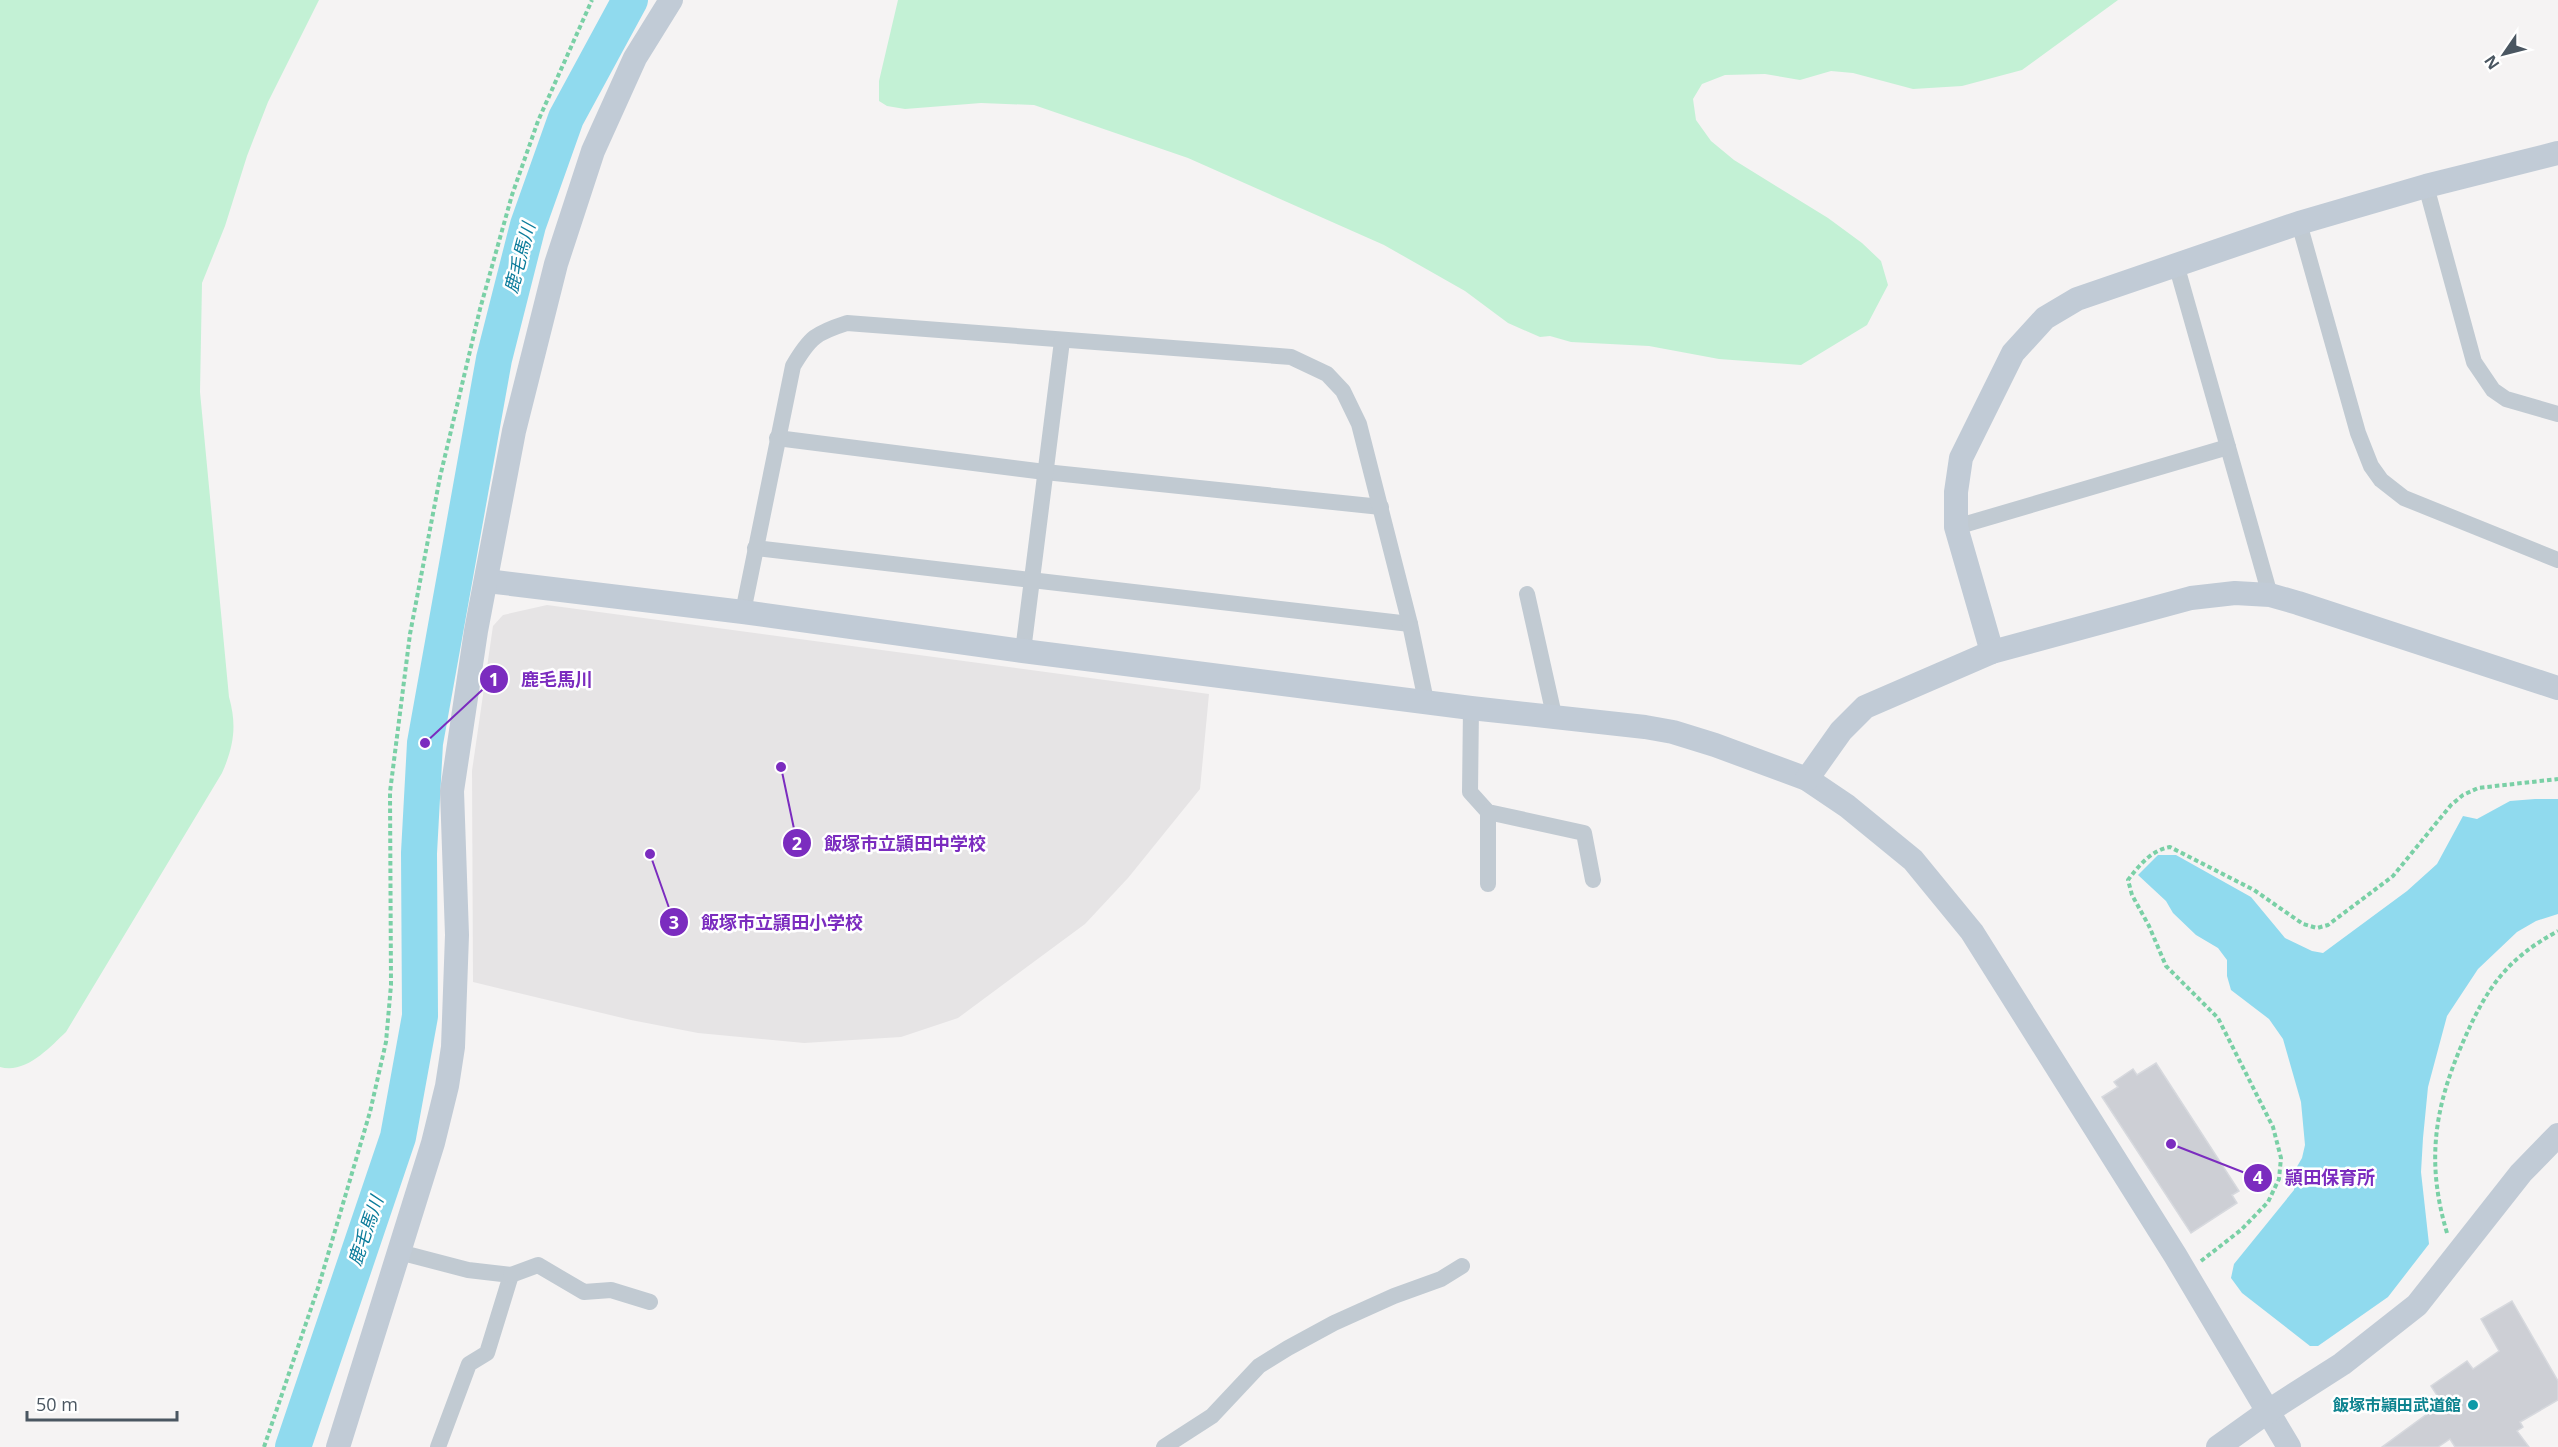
<svg xmlns="http://www.w3.org/2000/svg" width="2558" height="1447" font-family="'Open Sans','Noto Sans JP',sans-serif">
<style>
.education{fill:#e6e4e5}
.green{fill:#c3f1d5}
.water{fill:#90daee}
.lines{fill:none;stroke-linecap:round;stroke-linejoin:round}
.river{stroke:#90daee;stroke-width:36}
.building{fill:#cdcfd5;stroke:#d7d9de;stroke-width:1.5}
.path{stroke:#7ad0a6;stroke-width:4;stroke-dasharray:4.5 3;stroke-linecap:butt}
.street{stroke:#c1cad2;stroke-width:16}
.secondary{stroke:#c1cbd6;stroke-width:24}
.culture-dot{fill:#0f9aa8;stroke:#fff;stroke-width:2}
.labels{text-anchor:middle;stroke-width:5;stroke-linejoin:round;paint-order:stroke}
.culture-label{font-size:16px;font-weight:bold;fill:#0d838f;stroke:#fff;text-anchor:end}
.water-label{font-size:18px;font-style:italic;fill:#0c7c9b;stroke:#fff}
.leader{fill:none;stroke:#7b2cbf;stroke-width:2}
.callout-dot{fill:#7b2cbf;stroke:#fff;stroke-width:2}
.mark-label{font-size:18px;text-anchor:middle;font-weight:bold;fill:#fff}
.callout-label{font-size:18px;text-anchor:middle;font-weight:bold;fill:#7b2cbf;stroke:#fff;stroke-width:5;stroke-linejoin:round;paint-order:stroke}
</style>
<rect width="100%" height="100%" fill="#f5f3f3"/>
<path class="education" d="M547,605L1209,694L1200,789L1128,878L1085,924L958,1018L901,1037L804,1043L698,1033L631,1020L473,982L472,771L493,626L503,615Z"/>
<g class="green">
<path d="M0,0H319L268,102L247,156L225,226L202,283L200,392L229,697C237,725 234,746 222,773L66,1032C49,1048 26,1074 0,1067Z"/>
<path d="M898,0H2118L2022,70L1962,86L1913,89L1853,73L1831,71L1800,80L1765,74L1725,75L1702,84L1693,99L1696,120L1711,141L1734,160L1828,218L1862,243L1881,261L1888,285L1867,325L1801,365L1719,359L1649,346L1571,342L1550,336L1540,337L1508,323L1465,291L1384,245L1188,158L1034,105L981,103L905,109L887,106L879,101V81Z"/>
</g>
<path class="water" d="M2535,799H2558V914L2536,921L2517,932L2478,969L2447,1016L2428,1087L2423,1138L2421,1172L2429,1244L2388,1297L2318,1346H2310L2242,1293L2231,1278L2234,1264L2294,1190L2295,1170L2302,1158L2305,1145L2301,1102L2283,1039L2269,1019L2231,990L2227,976V960L2218,948L2196,935L2173,913L2166,901L2138,875L2158,855H2176L2251,897L2285,938L2312,951L2323,953L2407,891L2437,864L2463,816L2477,819L2510,801Z"/>
<g class="lines">
<path class="river" d="M293,1447L398,1137L420,1016L419,853L425,743L494,359L528,225L566,118L630,0"/>
</g>
<g class="building">
<path d="M2156,1063L2239,1191L2232,1195L2237,1203L2191,1233L2102,1097L2118,1087L2114,1082L2133,1069L2137,1075Z"/>
<path d="M2512,1301L2558,1381V1400L2520,1422L2523,1427L2517,1431L2529,1447H2455L2450,1439L2438,1447H2382L2442,1403L2431,1386L2467,1361L2473,1369L2499,1351L2481,1319Z"/>
</g>
<g class="lines">
<g class="path">
<path d="M2447,1233C2426,1163 2434,1108 2463,1042C2486,989 2506,959 2558,931"/>
<path d="M2201,1261L2241,1230L2268,1202L2279,1179L2281,1158L2273,1127L2218,1018L2166,966L2149,926L2132,895L2128,880C2139,865 2152,850 2170,847L2254,890L2303,924L2317,928L2328,925L2393,876L2451,805L2463,795L2478,788L2558,779"/>
<path d="M264,1447L319,1285L370,1112L386,1042L391,985L390,792L410,634L440,477L480,309L512,195L538,121L592,0"/>
</g>
<g class="street">
<path d="M2426,186L2474,362L2493,390L2506,399L2558,414"/>
<path d="M2299,223L2358,433L2371,466L2381,480L2404,498L2558,560"/>
<path d="M2176,264L2270,595"/>
<path d="M777,438L1045,472L1381,507"/>
<path d="M1956,527L2228,447"/>
<path d="M755,548L1410,624"/>
<path d="M1527,594L1554,715"/>
<path d="M743,612L793,366C810,337 816,333 847,323L1291,357L1327,374L1343,391L1359,424L1410,624L1426,701"/>
<path d="M1023,651L1062,341"/>
<path d="M1471,708L1470,792L1488,812L1584,833L1593,880"/>
<path d="M1488,812V884"/>
<path d="M399,1252L468,1270L511,1275L487,1353L469,1364L438,1447"/>
<path d="M511,1275L538,1265L584,1292L611,1290L650,1302"/>
<path d="M1164,1447L1212,1416L1259,1366L1288,1348L1334,1323L1394,1296L1441,1279L1462,1266"/>
</g>
<g class="secondary">
<path d="M487,581L743,612L1023,651L1471,708L1645,727L1673,732L1715,745L1807,779L1847,806L1913,860L1972,932L2175,1255L2289,1447"/>
<path d="M1992,652L1956,527V492L1961,458L2013,353L2045,318L2077,299L2299,223L2426,186L2558,153"/>
<path d="M1807,779L1841,731L1865,707L1992,652L2191,598L2235,593L2270,595L2298,603L2558,688"/>
<path d="M338,1447L433,1143L447,1086L453,1047L457,935L452,791L476,631L514,431L556,264L593,151L635,58L671,0"/>
<path d="M2218,1447L2267,1412L2342,1364L2417,1305L2521,1173L2558,1135"/>
</g>
</g>
<circle class="culture-dot" cx="2473" cy="1405" r="6"/>
<g class="labels">
<g class="culture-label">
<text x="2461" y="1411">飯塚市頴田武道館</text>
</g>
<g class="water-label">
<text transform="translate(520 258) rotate(-75)" y="6">鹿毛馬川</text>
<text transform="translate(366 1231) rotate(-71)" y="6">鹿毛馬川</text>
</g>
</g>
<path class="leader" d="M425 743L494 679M781 767L797 843M650 854L674 922M2171 1144L2258 1178"/>
<g class="callout-dot">
<circle cx="425" cy="743" r="6"/>
<circle cx="781" cy="767" r="6"/>
<circle cx="650" cy="854" r="6"/>
<circle cx="2171" cy="1144" r="6"/>
<circle cx="494" cy="679" r="15"/>
<circle cx="797" cy="843" r="15"/>
<circle cx="674" cy="922" r="15"/>
<circle cx="2258" cy="1178" r="15"/>
</g>
<g class="mark-label">
<text x="494" y="686">1</text>
<text x="797" y="850">2</text>
<text x="674" y="929">3</text>
<text x="2258" y="1184">4</text>
</g>
<g class="callout-label">
<text x="557" y="686">鹿毛馬川</text>
<text x="905" y="850">飯塚市立頴田中学校</text>
<text x="782" y="929">飯塚市立頴田小学校</text>
<text x="2330" y="1184">頴田保育所</text>
</g>
<g transform="translate(2504 54) rotate(235)" stroke="#ffffff" stroke-width="4.5" paint-order="stroke">
<path d="M0-4.5L10 22L0 15L-10 22Z" fill="#4a5661"/>
<text y="-9" font-size="16" font-weight="bold" text-anchor="middle" fill="#4a5661">N</text>
</g>
<path d="M27 1411v9h150v-9" fill="none" stroke="#4a5661" stroke-width="3"/>
<text x="36" y="1411" font-size="18" fill="#4a5661" stroke="#ffffff" stroke-width="4.5" paint-order="stroke">50 m</text>
</svg>
